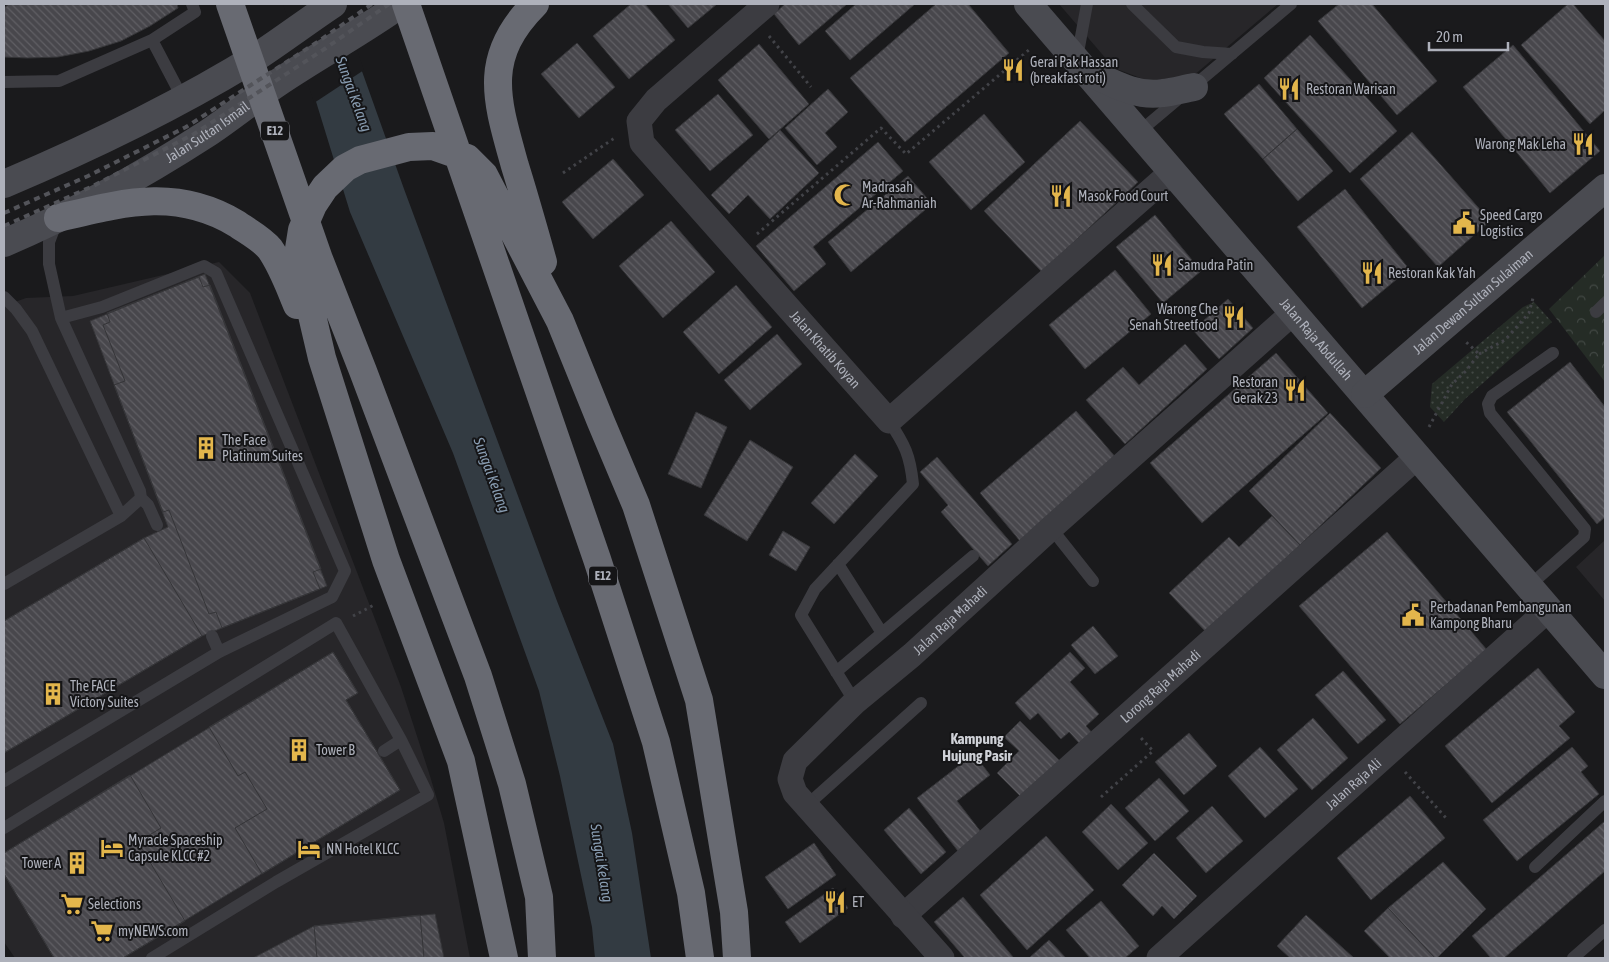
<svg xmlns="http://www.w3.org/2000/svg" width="1609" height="962" viewBox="0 0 1609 962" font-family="'Asap Condensed',sans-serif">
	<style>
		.built { fill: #272629 }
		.forest { fill: url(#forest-crowns) }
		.garden { fill: url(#garden-dots) }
		.water { fill: #333b42 }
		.pier { fill: #1a1a1c }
		.building { fill: url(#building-back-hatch); stroke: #353538 }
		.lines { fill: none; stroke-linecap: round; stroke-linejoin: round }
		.path { stroke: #424348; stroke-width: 3; stroke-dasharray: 2.5 4; stroke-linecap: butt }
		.lane { stroke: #3c3c41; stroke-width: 12 }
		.street { stroke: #3c3c41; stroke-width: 25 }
		.secondary { stroke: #4a4b51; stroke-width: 28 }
		.highway { stroke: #686a72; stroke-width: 28 }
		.rail { stroke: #53545a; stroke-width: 4; stroke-dasharray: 6 5; stroke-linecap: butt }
		.labels { text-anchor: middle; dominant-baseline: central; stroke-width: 4; stroke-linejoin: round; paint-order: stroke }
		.shield { fill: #151517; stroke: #80828a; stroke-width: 1 }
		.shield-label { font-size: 12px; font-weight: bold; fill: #aeb1bb }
		.poi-label { font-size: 14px; fill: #aeb1bb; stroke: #151517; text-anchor: start }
		.street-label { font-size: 14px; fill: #aeb1bb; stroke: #151517 }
		.water-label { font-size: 15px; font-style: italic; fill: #899db2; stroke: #151517 }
		.neighbourhood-label { font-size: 15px; font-weight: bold; fill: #cfd1d7; stroke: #151517 }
	</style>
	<defs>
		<pattern id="forest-crowns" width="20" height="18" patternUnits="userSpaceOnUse" patternTransform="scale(1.25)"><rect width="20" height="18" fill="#252c26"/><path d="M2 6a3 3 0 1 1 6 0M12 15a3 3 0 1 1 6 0" fill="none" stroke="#424844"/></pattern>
		<pattern id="garden-dots" width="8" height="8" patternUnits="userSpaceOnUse" patternTransform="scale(1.25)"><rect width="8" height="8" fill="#252c26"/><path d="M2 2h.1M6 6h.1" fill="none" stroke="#424844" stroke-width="1.8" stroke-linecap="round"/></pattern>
		<pattern id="building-back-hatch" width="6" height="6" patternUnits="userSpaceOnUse" patternTransform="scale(1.25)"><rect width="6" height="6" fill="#48474c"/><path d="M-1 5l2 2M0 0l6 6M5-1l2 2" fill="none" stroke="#605f64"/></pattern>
	</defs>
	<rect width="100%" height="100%" fill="#1a1a1c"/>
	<path class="built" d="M 1059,4 L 1278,4 L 1186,82 L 1159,85 L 1114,68 Z
		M 219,262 L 250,293 L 401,687 L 430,776 L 444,823 L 470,958 L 15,958 L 4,942 L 4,306 L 26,298 L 73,296 Z
		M 1605,540 L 1605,601 L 1576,567 Z"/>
	<path class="forest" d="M 1605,255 L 1605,382 L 1549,309 Z"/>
	<path class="garden" d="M 1534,302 L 1552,322 L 1465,399 L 1444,422 L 1430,407 L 1432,384 L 1523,307 Z"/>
	<path class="water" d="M 286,4 L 338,4 L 404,189 L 557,601 L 613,744 L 632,833 L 651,958 L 595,958 L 592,927 L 560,776 L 539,691 L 453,453 L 350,212 Z"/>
	<path class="pier" d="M 283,4 L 341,4 L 364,70 L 314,103 Z"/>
	<path class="building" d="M 9,4 L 177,4 L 178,8 L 150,26 L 121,41 L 89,51 L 58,57 L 28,58 L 4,57 L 4,8 Z
		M 631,4 L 645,4 L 675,40 L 629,79 L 593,36 Z
		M 668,4 L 717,4 L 688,28 Z
		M 785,4 L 847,4 L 799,45 L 774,14 Z
		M 856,4 L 915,4 L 850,60 L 825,31 Z
		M 936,4 L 968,4 L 1009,53 L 905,142 L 850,78 Z
		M 1339,4 L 1372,4 L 1437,81 L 1397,115 L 1318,21 Z
		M 1568,4 L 1573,4 L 1605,41 L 1605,110 L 1590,124 L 1521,45 Z
		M 1310,35 L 1397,131 L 1350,173 L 1264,78 Z
		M 577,43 L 615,87 L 579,118 L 541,74 Z
		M 759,44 L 809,104 L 769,139 L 718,80 Z
		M 1513,45 L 1600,151 L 1550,193 L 1463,87 Z
		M 1259,84 L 1297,129 L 1263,159 L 1224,114 Z
		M 828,89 L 848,112 L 825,133 L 837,147 L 817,165 L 785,128 Z
		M 718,94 L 753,135 L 710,171 L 675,130 Z
		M 984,114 L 1025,162 L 971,210 L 929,162 Z
		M 1080,121 L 1138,182 L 1042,272 L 984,211 Z
		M 1297,129 L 1333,171 L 1298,201 L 1263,159 Z
		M 780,130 L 819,173 L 770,219 L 748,195 L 729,214 L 711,195 Z
		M 1412,132 L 1490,221 L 1438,267 L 1360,179 Z
		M 878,142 L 903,171 L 813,247 L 826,264 L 794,291 L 756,246 Z
		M 613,159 L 644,195 L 593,239 L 562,202 Z
		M 908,176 L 932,204 L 851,272 L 828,242 Z
		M 1345,189 L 1409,269 L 1362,308 L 1297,227 Z
		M 1155,215 L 1201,271 L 1163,303 L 1116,247 Z
		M 671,221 L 715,272 L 663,318 L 619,266 Z
		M 1115,270 L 1151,314 L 1085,369 L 1049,325 Z
		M 205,274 L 327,586 L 202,636 L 4,753 L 4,621 L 144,538 L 168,527 L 90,321 Z
		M 199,277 L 203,287 L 210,285 L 321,569 L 313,572 L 320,589 L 222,628 L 216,612 L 209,614 L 169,510 L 163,512 L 114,385 L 125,381 L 103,325 L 110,322 L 107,313 Z
		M 736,285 L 772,327 L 719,374 L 683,332 Z
		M 1228,299 L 1253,328 L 1219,359 L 1193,330 Z
		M 777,334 L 802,364 L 750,410 L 724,380 Z
		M 1185,344 L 1207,369 L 1125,444 L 1086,400 L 1123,367 L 1139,385 Z
		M 1276,353 L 1328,413 L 1202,523 L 1150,463 Z
		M 1570,362 L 1605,407 L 1605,517 L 1597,524 L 1507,412 Z
		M 1076,411 L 1117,459 L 1020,541 L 980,493 Z
		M 696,412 L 727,427 L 701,488 L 668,474 Z
		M 1330,413 L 1381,468 L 1300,545 L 1249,491 Z
		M 750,440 L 793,467 L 747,541 L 704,515 Z
		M 855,454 L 878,476 L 834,524 L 811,503 Z
		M 937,457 L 1012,544 L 988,566 L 941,512 L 948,505 L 920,472 Z
		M 1272,516 L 1300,545 L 1207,633 L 1169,593 L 1229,537 L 1239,547 Z
		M 783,531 L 810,547 L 796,571 L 769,555 Z
		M 1387,532 L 1487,650 L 1400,724 L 1299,606 Z
		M 144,538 L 202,636 L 4,753 L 4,621 Z
		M 1093,626 L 1118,656 L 1095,674 L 1071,645 Z
		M 333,652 L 358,693 L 346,700 L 400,790 L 262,874 L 235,828 L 267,809 L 245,772 L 238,776 L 209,727 Z
		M 333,652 L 358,693 L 346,700 L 400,790 L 123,958 L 54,958 L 4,874 L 4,853 Z
		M 1070,652 L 1085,668 L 1070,682 L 1099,714 L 1086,726 L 1093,734 L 1081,745 L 1069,732 L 1061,739 L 1038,713 L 1030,720 L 1015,703 Z
		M 1538,668 L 1575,712 L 1559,726 L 1570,738 L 1492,803 L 1445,746 Z
		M 1343,671 L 1386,720 L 1358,744 L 1315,695 Z
		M 1313,718 L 1348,758 L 1312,790 L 1277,750 Z
		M 1020,721 L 1061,762 L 1023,799 L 997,773 L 1019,751 L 1004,737 Z
		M 1189,733 L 1217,766 L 1184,795 L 1155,762 Z
		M 1260,747 L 1298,789 L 1265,818 L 1228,776 Z
		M 1572,747 L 1588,766 L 1581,772 L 1599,794 L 1517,861 L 1483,820 Z
		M 974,754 L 990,775 L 957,801 L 981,832 L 958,851 L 917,798 Z
		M 130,775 L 161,828 L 138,842 L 185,921 L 123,958 L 54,958 L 4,874 L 4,853 Z
		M 1159,778 L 1189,811 L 1155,841 L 1125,808 Z
		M 1410,796 L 1445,838 L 1371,900 L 1337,858 Z
		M 1111,804 L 1148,843 L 1118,870 L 1082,832 Z
		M 1212,806 L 1243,841 L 1206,873 L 1176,838 Z
		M 909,808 L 946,852 L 921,874 L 884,830 Z
		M 1605,821 L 1605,871 L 1504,958 L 1491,958 L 1472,936 Z
		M 1046,836 L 1094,890 L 1027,950 L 980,895 Z
		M 814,843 L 836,875 L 788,909 L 765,877 Z
		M 1154,853 L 1197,896 L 1174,919 L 1162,906 L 1153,916 L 1122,885 Z
		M 1443,862 L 1486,909 L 1437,958 L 1435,958 L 1388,908 Z
		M 833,888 L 848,908 L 800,943 L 785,922 Z
		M 963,897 L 1013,957 L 1012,958 L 965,958 L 934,922 Z
		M 1101,901 L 1139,946 L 1125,958 L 1090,958 L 1066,930 Z
		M 1388,908 L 1435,958 L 1390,958 L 1364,931 Z
		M 435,914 L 444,958 L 253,958 L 314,926 Z
		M 420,915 L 424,958 L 317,958 L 314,926 Z
		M 1306,915 L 1354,958 L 1290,958 L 1277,946 Z
		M 1049,940 L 1066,958 L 1029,958 Z"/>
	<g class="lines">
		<path class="path" d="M 769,36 L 811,87
			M 563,173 L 616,137
			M 757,234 L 881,128 L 906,154 L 1030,49
			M 1479,354 L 1505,340 L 1529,313 L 1533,298
			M 1429,427 L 1452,384 L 1466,371 L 1479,354 L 1466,342
			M 353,616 L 374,605
			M 1405,772 L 1446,818
			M 1101,797 L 1153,751 L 1141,738"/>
		<path class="lane" d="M 1132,4 L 1176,47 L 1203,52 L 1232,54
			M 152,40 L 183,99
			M 1077,58 L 1087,4
			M 4,82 L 59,81 L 152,40 L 195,12 L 192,4
			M 1139,132 L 1291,4
			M 4,297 L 16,309 L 32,331 L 121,516
			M 1596,312 L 1605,303
			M 141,498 L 148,505 L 157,525
			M 1051,528 L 1093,581
			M 838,564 L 882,633
			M 4,584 L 121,516 L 141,498 L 140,491 L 61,318 L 49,264 L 49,242 L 57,221
			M 1529,586 L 1584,537 L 1585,529 L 1490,413 L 1488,404 L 1492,396 L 1553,353
			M 212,636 L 219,652
			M 836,672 L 973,556
			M 855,702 L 801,615 L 815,589 L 913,484 C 910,455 905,445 889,421
			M 384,751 L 401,740
			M 4,781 L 219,652 L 332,597 L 345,571 L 216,273 L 204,266 L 102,307 L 61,318
			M 805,804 L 815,798 L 921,703
			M 4,828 L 336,623 L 401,740 L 428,795 L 276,882 L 152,958
			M 1535,867 L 1605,801
			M 1573,958 L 1605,930"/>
		<g class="street">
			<path id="s1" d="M 767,4 L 656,100 L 639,121 L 642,143 L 889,421 L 1173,171"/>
			<path id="s2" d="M 903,916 L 1418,456"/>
			<path id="s3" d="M 942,958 L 795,793 L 790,779 L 795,761 L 855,702 L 912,655 L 1051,528 L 1294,312"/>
			<path id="s4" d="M 1159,958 L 1549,609"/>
		</g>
		<g class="secondary">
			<path id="s5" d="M 1028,4 L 1605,675"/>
			<path d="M 1095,75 C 1116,85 1138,97 1163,93 C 1173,92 1183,89 1194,87"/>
			<path d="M 4,184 C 92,147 179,105 261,54 C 285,38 309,20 333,4"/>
			<path id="s6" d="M 4,243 C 75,213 143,175 208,133 C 232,117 255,98 279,82 C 319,55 362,32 401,4"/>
			<path id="s7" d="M 1365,394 L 1605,188"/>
		</g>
		<path class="highway" d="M 230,4 L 319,259 L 363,371 L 478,676 L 512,784 L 539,897 L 542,958
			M 406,4 L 597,559 L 656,742 L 691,893 L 700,958
			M 535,4 C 481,58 497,101 515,166 C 525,198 534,230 543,262
			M 58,218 C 122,203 176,187 237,224 C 247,231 262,239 270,249 C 282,266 289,286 297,305
			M 504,958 L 461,761 L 386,560 L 322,358 L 298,255 L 302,230 L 313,205 L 325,187 L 345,168 L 360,160 L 409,147 L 433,146 L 467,158 L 484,175 L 560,321 L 601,422 L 636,505 L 699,700 L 734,912 L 737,958"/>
		<path class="rail" d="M 4,213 L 88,176 L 186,127 L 319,41 L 372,4
			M 4,226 L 93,186 L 194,134 L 326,48 L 389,4"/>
	</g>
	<defs>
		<symbol id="restaurant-bare" viewBox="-9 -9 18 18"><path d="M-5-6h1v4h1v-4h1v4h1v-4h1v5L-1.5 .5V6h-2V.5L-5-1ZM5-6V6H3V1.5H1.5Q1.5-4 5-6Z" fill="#e3b64c" stroke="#151517" stroke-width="2.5" paint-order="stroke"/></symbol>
		<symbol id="mosque-bare" viewBox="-9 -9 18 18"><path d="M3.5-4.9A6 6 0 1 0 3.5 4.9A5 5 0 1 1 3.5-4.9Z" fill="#e3b64c" stroke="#151517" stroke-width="2.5" paint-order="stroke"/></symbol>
		<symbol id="civic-bare" viewBox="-9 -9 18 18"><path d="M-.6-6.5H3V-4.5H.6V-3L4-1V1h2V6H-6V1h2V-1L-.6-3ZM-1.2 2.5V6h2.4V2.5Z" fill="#e3b64c" stroke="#151517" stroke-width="2.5" paint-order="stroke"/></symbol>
		<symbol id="building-bare" viewBox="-9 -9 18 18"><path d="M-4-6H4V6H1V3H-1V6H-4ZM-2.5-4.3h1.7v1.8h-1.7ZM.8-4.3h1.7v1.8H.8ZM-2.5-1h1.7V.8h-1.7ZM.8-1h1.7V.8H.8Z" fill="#e3b64c" stroke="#151517" stroke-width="2.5" paint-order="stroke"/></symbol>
		<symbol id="hotel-bare" viewBox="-9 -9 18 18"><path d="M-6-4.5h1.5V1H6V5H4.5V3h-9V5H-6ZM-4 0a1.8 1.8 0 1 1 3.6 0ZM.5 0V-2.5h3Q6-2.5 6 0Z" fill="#e3b64c" stroke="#151517" stroke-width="2.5" paint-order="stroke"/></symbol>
		<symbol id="supermarket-bare" viewBox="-9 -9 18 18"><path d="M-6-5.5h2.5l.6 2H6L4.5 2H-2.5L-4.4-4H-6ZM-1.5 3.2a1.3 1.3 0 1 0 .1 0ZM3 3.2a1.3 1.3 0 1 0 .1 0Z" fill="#e3b64c" stroke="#151517" stroke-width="2.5" paint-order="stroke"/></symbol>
	</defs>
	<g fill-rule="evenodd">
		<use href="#restaurant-bare" x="997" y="54" width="32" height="32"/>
		<use href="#restaurant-bare" x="1273" y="73" width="32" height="32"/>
		<use href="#restaurant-bare" x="1567" y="128" width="32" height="32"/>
		<use href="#mosque-bare" x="829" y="179" width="32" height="32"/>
		<use href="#restaurant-bare" x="1045" y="180" width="32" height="32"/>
		<use href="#civic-bare" x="1448" y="207" width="32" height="32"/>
		<use href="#restaurant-bare" x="1146" y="249" width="32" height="32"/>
		<use href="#restaurant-bare" x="1356" y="257" width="32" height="32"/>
		<use href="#restaurant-bare" x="1218" y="301" width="32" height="32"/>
		<use href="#restaurant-bare" x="1279" y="374" width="32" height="32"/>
		<use href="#building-bare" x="190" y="432" width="32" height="32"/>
		<use href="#civic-bare" x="1397" y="599" width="32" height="32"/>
		<use href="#building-bare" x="37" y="678" width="32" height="32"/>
		<use href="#building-bare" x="283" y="734" width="32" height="32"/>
		<use href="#hotel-bare" x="96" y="832" width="32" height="32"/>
		<use href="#hotel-bare" x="293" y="833" width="32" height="32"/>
		<use href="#building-bare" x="61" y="847" width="32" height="32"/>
		<use href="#restaurant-bare" x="819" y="886" width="32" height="32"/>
		<use href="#supermarket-bare" x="56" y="888" width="32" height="32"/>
		<use href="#supermarket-bare" x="86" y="915" width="32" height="32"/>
	</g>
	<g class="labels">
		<g class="shield">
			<rect x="261" y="121.5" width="28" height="19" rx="4"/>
			<rect x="589" y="566.5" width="28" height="19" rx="4"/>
		</g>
		<g class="shield-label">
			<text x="275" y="131">E12</text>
			<text x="603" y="576">E12</text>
		</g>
		<g class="poi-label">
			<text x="1030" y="62">Gerai Pak Hassan<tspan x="1030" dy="16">(breakfast roti)</tspan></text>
			<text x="1306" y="89">Restoran Warisan</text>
			<text x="1566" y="144" text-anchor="end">Warong Mak Leha</text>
			<text x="862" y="187">Madrasah<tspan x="862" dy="16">Ar-Rahmaniah</tspan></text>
			<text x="1078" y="196">Masok Food Court</text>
			<text x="1480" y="215">Speed Cargo<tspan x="1480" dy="16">Logistics</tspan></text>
			<text x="1178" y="265">Samudra Patin</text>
			<text x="1388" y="273">Restoran Kak Yah</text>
			<text x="1218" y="309" text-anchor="end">Warong Che<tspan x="1218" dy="16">Senah Streetfood</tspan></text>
			<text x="1278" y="382" text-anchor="end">Restoran<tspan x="1278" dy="16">Gerak 23</tspan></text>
			<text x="222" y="440">The Face<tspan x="222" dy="16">Platinum Suites</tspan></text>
			<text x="1430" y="607">Perbadanan Pembangunan<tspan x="1430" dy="16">Kampong Bharu</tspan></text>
			<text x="70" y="686">The FACE<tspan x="70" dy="16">Victory Suites</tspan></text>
			<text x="316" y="750">Tower B</text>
			<text x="128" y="840">Myracle Spaceship<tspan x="128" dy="16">Capsule KLCC #2</tspan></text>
			<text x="326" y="849">NN Hotel KLCC</text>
			<text x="61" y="863" text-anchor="end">Tower A</text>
			<text x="852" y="902">ET</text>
			<text x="88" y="904">Selections</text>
			<text x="118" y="931">myNEWS.com</text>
		</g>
		<g class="street-label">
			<text stroke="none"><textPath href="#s6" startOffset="232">Jalan Sultan Ismail</textPath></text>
			<text stroke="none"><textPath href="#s7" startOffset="142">Jalan Dewan Sultan Sulaiman</textPath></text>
			<text stroke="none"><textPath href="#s5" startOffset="442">Jalan Raja Abdullah</textPath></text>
			<text stroke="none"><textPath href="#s1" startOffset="472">Jalan Khatib Koyan</textPath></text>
			<text stroke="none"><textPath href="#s3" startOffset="464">Jalan Raja Mahadi</textPath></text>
			<text stroke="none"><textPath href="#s2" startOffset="345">Lorong Raja Mahadi</textPath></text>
			<text stroke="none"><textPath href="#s4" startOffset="261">Jalan Raja Ali</textPath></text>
		</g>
		<g class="water-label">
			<text transform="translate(354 94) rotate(70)">Sungai Kelang</text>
			<text transform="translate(492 475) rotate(70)">Sungai Kelang</text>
			<text transform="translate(602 863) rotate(81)">Sungai Kelang</text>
		</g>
		<g class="neighbourhood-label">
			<text x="977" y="738">Kampung<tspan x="977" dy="17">Hujung Pasir</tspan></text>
		</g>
	</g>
	<rect width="1609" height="962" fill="none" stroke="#aeb1bb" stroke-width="10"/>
	<path d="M1429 42v8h79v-8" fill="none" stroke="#aeb1bb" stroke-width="2.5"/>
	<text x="1436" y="42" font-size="15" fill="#aeb1bb" stroke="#151517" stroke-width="4" paint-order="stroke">20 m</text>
</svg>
